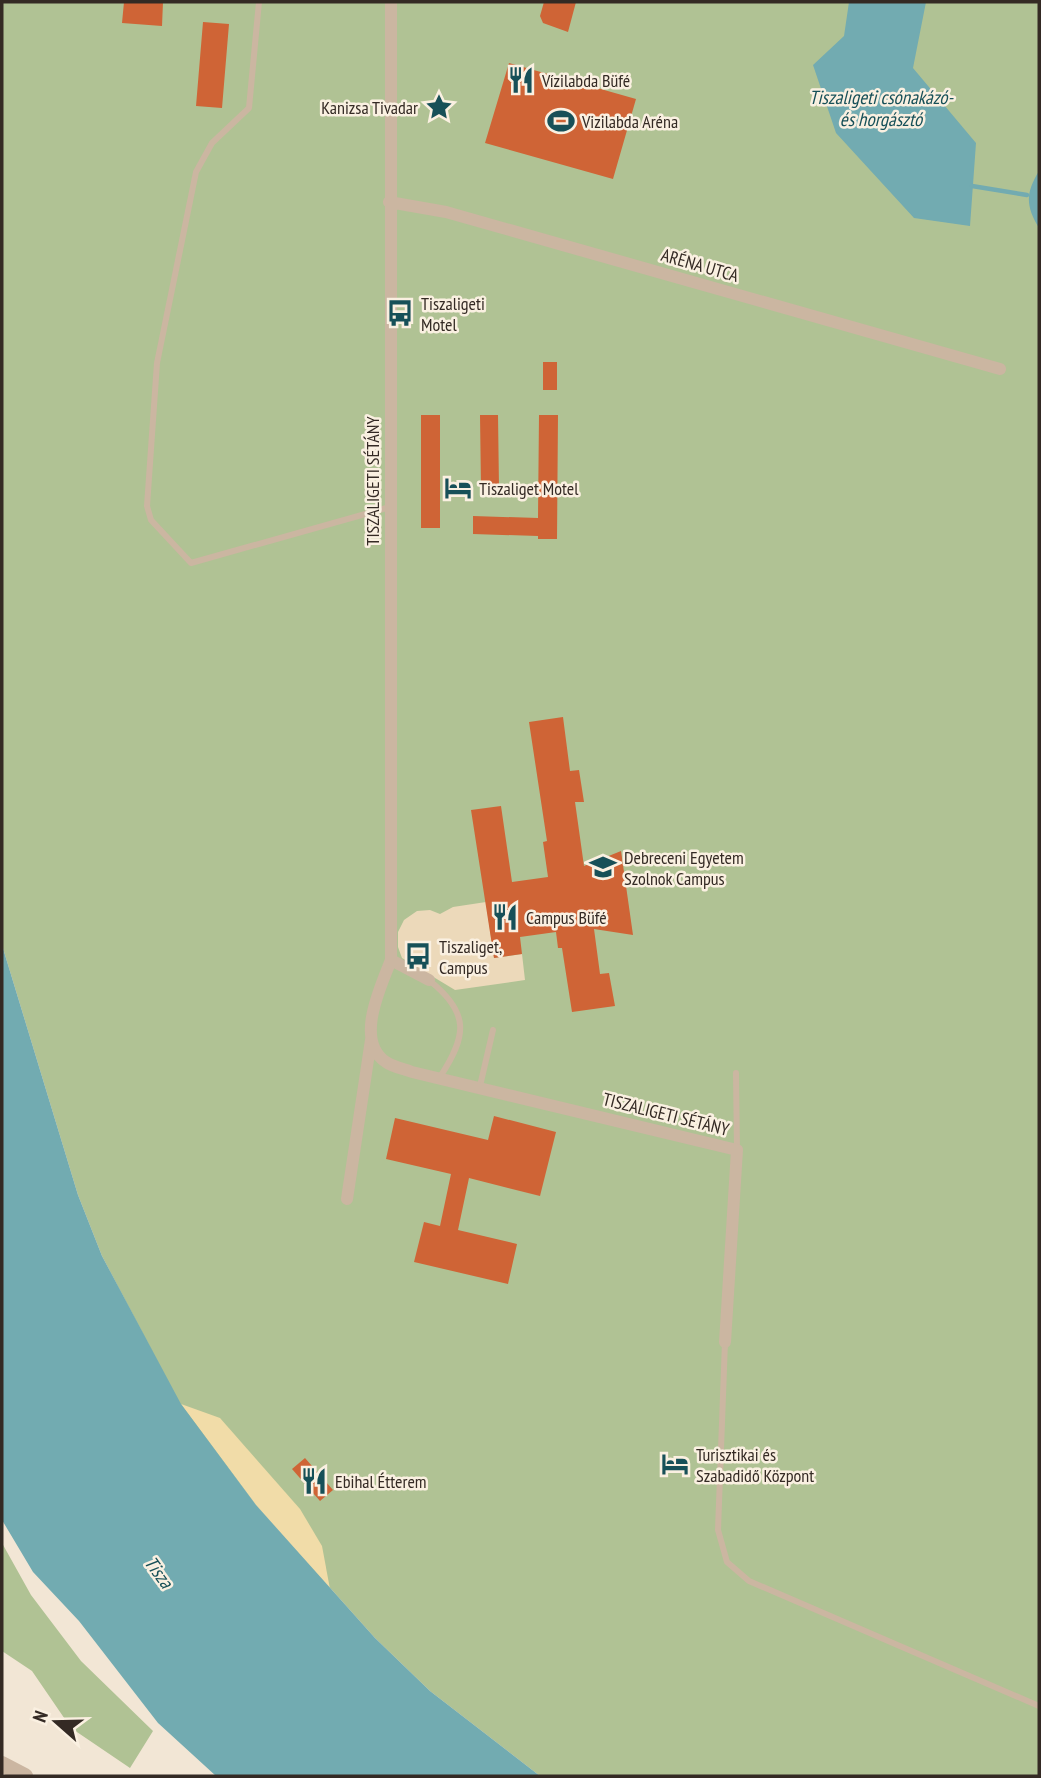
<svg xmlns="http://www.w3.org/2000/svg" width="1041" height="1778" viewBox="0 0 1041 1778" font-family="'PT Sans Narrow',sans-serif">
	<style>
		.green { fill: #b0c294 }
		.sand { fill: #f1dca8 }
		.plaza { fill: #ecd9ba }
		.water { fill: #72abb1 }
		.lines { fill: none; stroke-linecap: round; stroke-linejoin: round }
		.stream { stroke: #72abb1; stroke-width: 4.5 }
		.building { fill: #cf6436 }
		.service { stroke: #cbb6a1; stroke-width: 6 }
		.minor { stroke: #cbb6a1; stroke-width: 12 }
		.tertiary { stroke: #cbb6a1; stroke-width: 16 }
		.labels { text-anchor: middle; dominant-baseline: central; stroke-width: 5; stroke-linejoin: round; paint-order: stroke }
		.poi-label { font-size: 18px; fill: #342a24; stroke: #faf0e1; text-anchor: start }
		.street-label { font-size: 18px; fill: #342a24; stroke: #faf0e1 }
		.water-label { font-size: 19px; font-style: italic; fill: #175058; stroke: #faf0e1 }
	</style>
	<rect width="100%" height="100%" fill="#f2e6d5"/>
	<path class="green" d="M 2,2 L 1039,2 L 1039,1776 L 540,1776 L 430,1691 L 375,1638 L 256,1505 L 180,1404 L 102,1256 L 78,1195 L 2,945 Z
		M 2,1543 L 31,1595 L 81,1661 L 153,1731 L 130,1768 L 71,1728 L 32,1671 L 2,1651 Z"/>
	<path class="sand" d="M 181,1404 L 220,1418 L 300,1509 L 322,1546 L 330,1589 L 256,1505 Z"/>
	<path class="plaza" d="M 486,902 L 494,958 L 522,954 L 525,980 L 455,990 L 402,958 L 398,947 L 398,932 L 404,920 L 417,911 L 430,910 L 440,914 L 453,907 Z"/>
	<path class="water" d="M 849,2 L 926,2 L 913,68 L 976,143 L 970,226 L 914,218 L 836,133 L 813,65 L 844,36 Z
		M 1039,171 L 1039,228 C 1026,206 1025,194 1039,171 Z
		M 2,945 L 78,1195 L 102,1256 L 181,1404 L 256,1505 L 375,1638 L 430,1691 L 540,1776 L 216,1776 L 158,1723 L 79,1621 L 33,1572 L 2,1520 Z"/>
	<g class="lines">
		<path class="stream" d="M 972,186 L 1027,195"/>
	</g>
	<path class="building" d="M 124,2 L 163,2 L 162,26 L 122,23 Z
		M 544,2 L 576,2 L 568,32 L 543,23 L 540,16 Z
		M 203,22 L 229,24 L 222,108 L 196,106 Z
		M 509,63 L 636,99 L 613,179 L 485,143 Z
		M 543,362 L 557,362 L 557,390 L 543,390 Z
		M 421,415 L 440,415 L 440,528 L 421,528 Z
		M 480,415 L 498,415 L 499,488 L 481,488 Z
		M 539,415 L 558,415 L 557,539 L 538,539 L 538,536 L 473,534 L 473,516 L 538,518 Z
		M 563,717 L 570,771 L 579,770 L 584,802 L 575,802 L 584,866 L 621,851 L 633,935 L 594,929 L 600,974 L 609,973 L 615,1006 L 572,1012 L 562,948 L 558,948 L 556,932 L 520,937 L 522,954 L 494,958 L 471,810 L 501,806 L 512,882 L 548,877 L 543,842 L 547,841 L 529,722 Z
		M 494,1116 L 556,1132 L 540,1196 L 469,1178 L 458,1230 L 517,1244 L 508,1284 L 414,1262 L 424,1222 L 440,1226 L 451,1174 L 386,1159 L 395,1118 L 488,1140 Z
		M 305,1458 L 333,1490 L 320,1501 L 292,1469 Z"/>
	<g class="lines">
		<path class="service" d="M 259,2 L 249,108 L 212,143 L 196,172 L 157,363 L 147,506 L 151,520 L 191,563 L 390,507
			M 430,981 C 470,1013 467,1036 440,1077
			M 736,1073 L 737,1150
			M 480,1086 L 493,1030
			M 725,1342 L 718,1530 L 727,1562 L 749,1581 L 1039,1706"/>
		<path class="minor" d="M 391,2 L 391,960 C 381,986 354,1041 386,1062 C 393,1067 404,1069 412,1072 L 737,1150 L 725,1342
			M 389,202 L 446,212 L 1000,369
			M 391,960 L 429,980
			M 347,1199 L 371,1040"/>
		<path class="tertiary" d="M 2,1764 L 25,1776"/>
	</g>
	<defs>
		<symbol id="restaurant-bare" viewBox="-9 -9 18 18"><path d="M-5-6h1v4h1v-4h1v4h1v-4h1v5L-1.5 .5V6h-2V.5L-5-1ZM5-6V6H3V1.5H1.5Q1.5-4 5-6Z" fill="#175058" stroke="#faf0e1" stroke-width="2.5" paint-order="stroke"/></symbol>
		<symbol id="sight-bare" viewBox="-9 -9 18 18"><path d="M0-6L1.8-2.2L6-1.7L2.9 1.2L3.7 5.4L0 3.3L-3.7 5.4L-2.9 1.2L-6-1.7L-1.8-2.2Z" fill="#175058" stroke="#faf0e1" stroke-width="2.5" paint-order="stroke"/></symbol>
		<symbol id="stadium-bare" viewBox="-9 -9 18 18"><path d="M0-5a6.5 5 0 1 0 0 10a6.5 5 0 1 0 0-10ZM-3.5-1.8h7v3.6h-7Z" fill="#175058" stroke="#faf0e1" stroke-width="2.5" paint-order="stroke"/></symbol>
		<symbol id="bus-bare" viewBox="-9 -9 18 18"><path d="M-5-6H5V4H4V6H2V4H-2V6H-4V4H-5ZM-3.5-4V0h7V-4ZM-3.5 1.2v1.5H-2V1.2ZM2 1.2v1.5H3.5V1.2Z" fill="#175058" stroke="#faf0e1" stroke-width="2.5" paint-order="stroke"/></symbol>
		<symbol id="hotel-bare" viewBox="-9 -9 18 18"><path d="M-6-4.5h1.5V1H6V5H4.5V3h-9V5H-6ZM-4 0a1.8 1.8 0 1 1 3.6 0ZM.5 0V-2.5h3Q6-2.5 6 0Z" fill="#175058" stroke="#faf0e1" stroke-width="2.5" paint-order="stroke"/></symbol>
		<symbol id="university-bare" viewBox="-9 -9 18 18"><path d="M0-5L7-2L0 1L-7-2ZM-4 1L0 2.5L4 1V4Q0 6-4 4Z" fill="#175058" stroke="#faf0e1" stroke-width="2.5" paint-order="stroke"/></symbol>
	</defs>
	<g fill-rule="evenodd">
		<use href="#restaurant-bare" x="502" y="61" width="38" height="38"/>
		<use href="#sight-bare" x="420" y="88" width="38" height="38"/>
		<use href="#stadium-bare" x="542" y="102" width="38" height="38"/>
		<use href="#bus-bare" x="381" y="294" width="38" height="38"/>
		<use href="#hotel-bare" x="439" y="469" width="38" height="38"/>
		<use href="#university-bare" x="584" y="848" width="38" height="38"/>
		<use href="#restaurant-bare" x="486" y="898" width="38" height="38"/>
		<use href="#bus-bare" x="399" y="937" width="38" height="38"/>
		<use href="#hotel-bare" x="656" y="1445" width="38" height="38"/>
		<use href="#restaurant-bare" x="295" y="1462" width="38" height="38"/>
	</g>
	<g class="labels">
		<g class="poi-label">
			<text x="542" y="80">Vízilabda Büfé</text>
			<text x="418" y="107" text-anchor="end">Kanizsa Tivadar</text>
			<text x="582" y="121">Vizilabda Aréna</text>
			<text x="421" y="303">Tiszaligeti<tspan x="421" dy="21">Motel</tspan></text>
			<text x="479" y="488">Tiszaliget Motel</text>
			<text x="624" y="857">Debreceni Egyetem<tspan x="624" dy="21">Szolnok Campus</tspan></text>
			<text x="526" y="917">Campus Büfé</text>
			<text x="439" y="946">Tiszaliget,<tspan x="439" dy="21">Campus</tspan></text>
			<text x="696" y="1454">Turisztikai és<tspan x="696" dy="21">Szabadidő Központ</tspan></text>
			<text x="335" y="1481">Ebihal Étterem</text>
		</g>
		<g class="street-label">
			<text transform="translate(700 265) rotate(16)">ARÉNA UTCA</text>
			<text transform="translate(372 481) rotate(-90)">TISZALIGETI SÉTÁNY</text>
			<text transform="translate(666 1114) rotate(14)">TISZALIGETI SÉTÁNY</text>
		</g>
		<g class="water-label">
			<text x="881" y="97">Tiszaligeti csónakázó-<tspan x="881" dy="22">és horgásztó</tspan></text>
			<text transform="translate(159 1572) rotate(54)">Tisza</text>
		</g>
	</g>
	<rect width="1041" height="1778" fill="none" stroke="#342a24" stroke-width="7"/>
	<g transform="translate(56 1722) rotate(290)" stroke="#faf0e1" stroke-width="5" paint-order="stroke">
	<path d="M0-5L12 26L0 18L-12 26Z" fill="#342a24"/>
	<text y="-10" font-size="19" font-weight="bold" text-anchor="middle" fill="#342a24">N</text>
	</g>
</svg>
